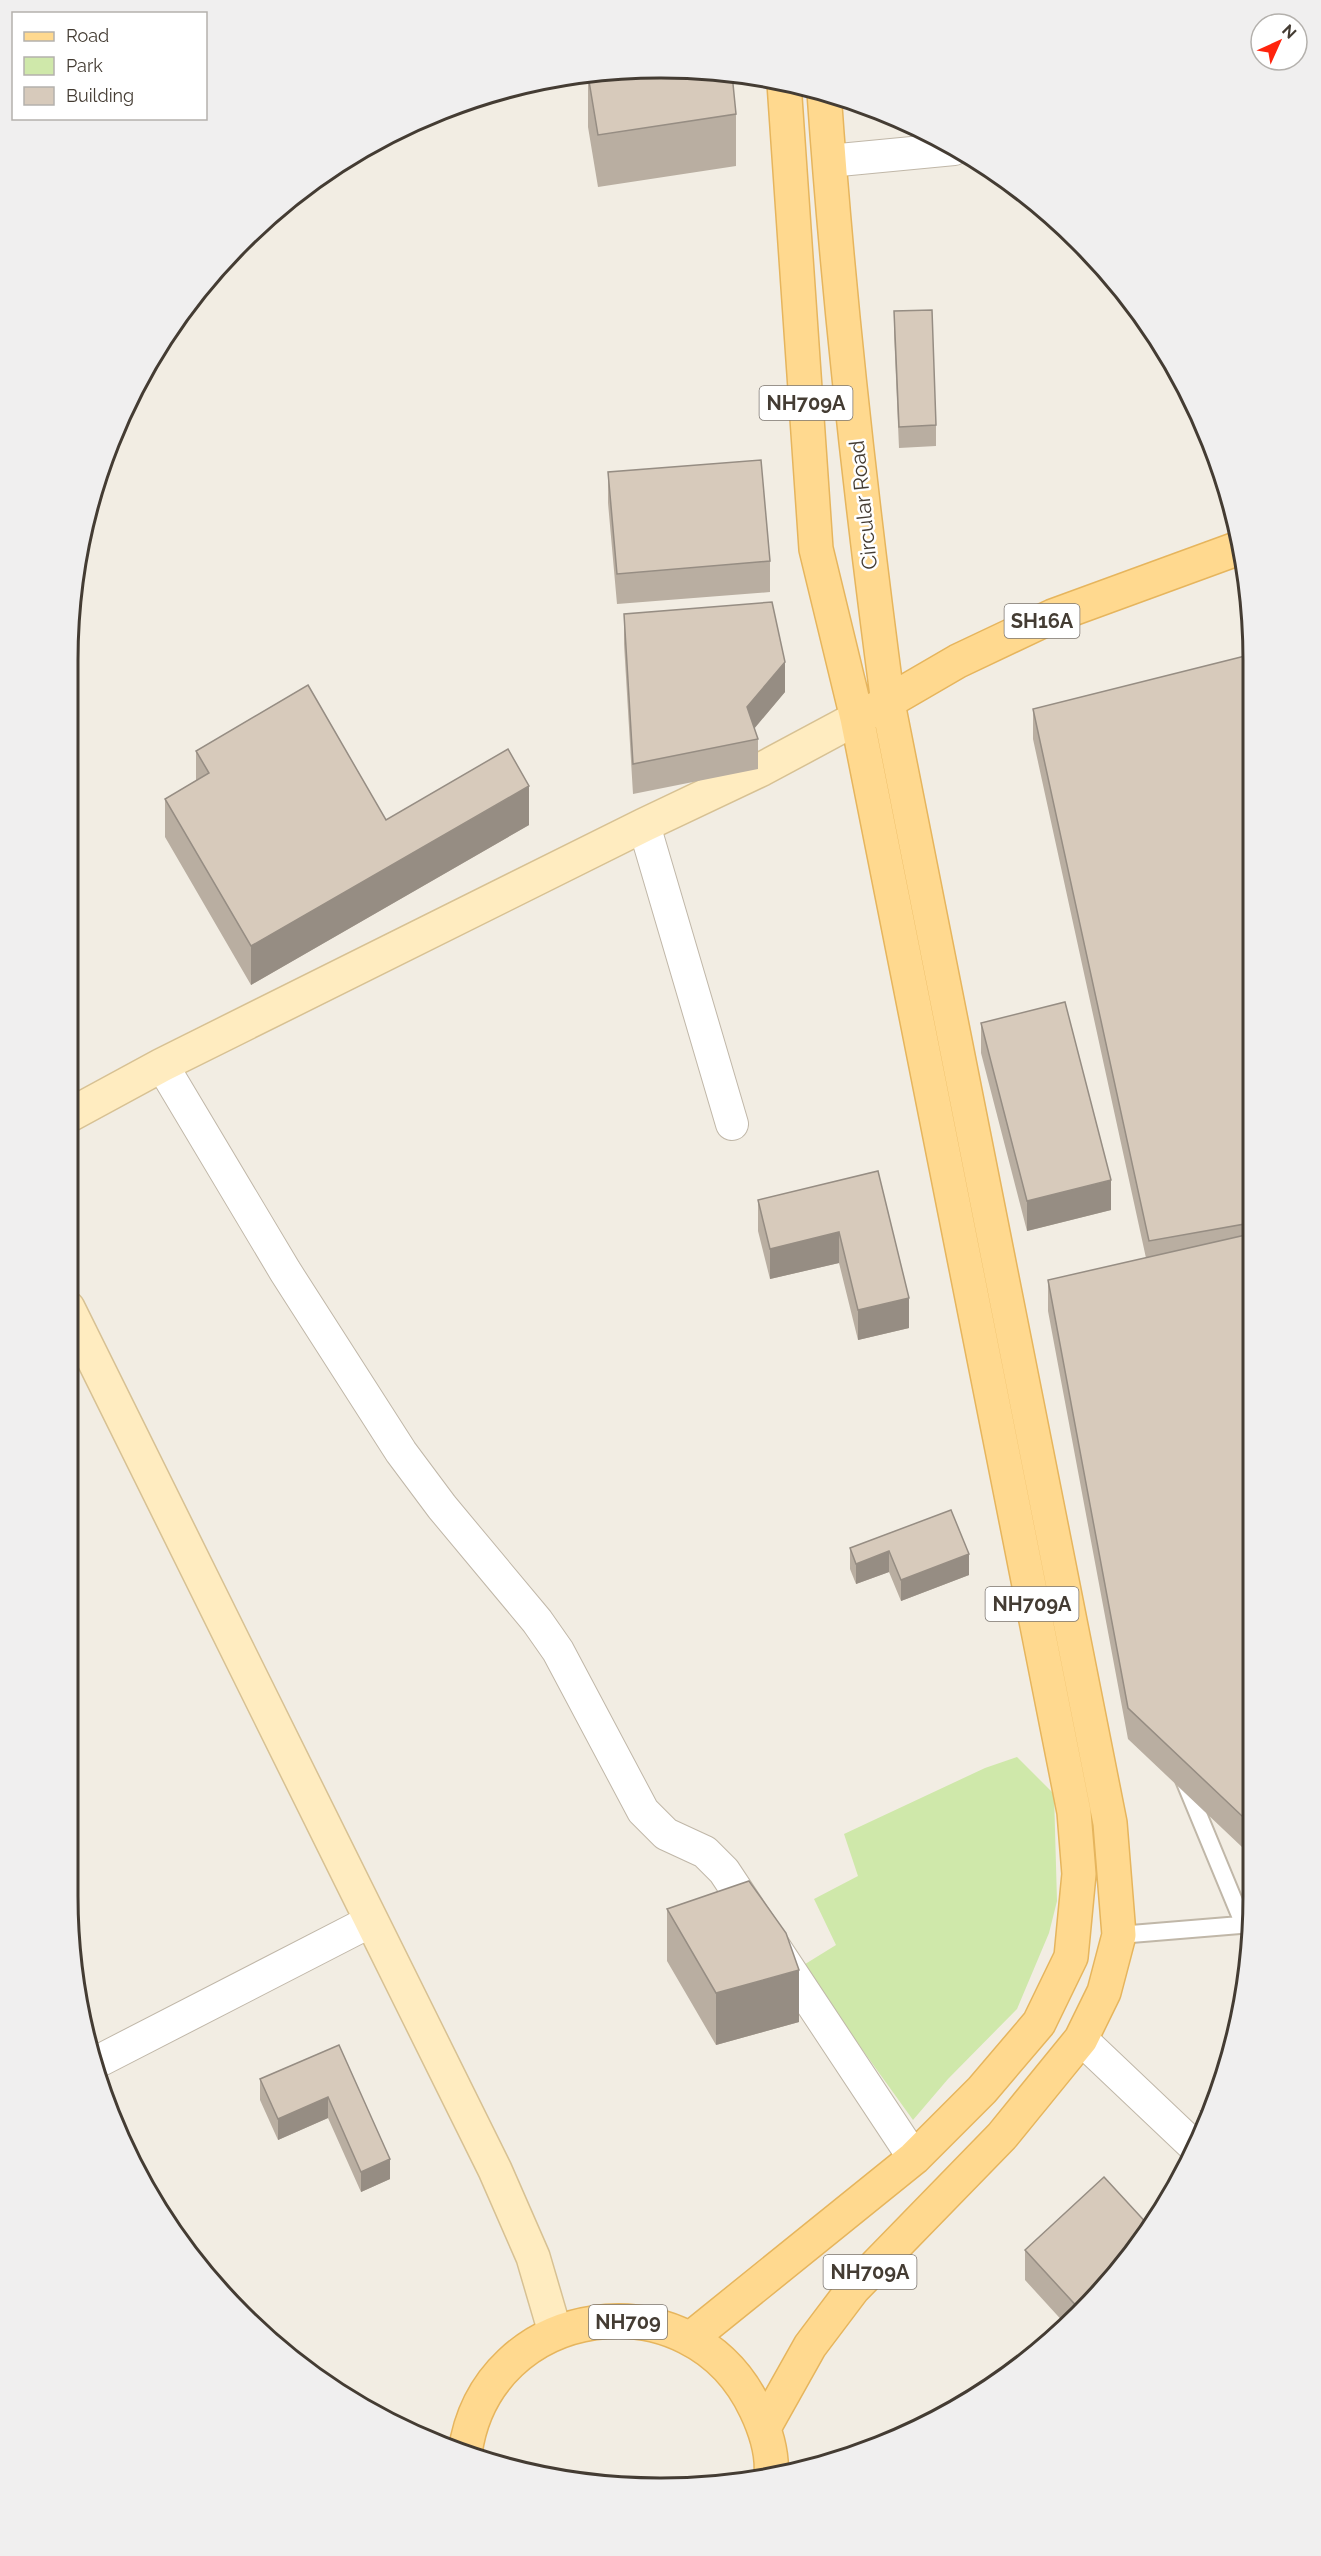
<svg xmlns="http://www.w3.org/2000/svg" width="1321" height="2556" viewBox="0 0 1321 2556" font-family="Raleway,sans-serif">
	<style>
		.green { fill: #cfe8aa }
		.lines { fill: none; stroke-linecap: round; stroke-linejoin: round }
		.lane-casing { stroke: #c0b7a8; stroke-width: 20 }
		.street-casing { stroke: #c0b7a8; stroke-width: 34 }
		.secondary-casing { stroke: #d7c193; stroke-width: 36 }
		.primary-casing { stroke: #e6b55d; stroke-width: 36 }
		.lane { stroke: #fff; stroke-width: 16 }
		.street { stroke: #fff; stroke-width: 32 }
		.secondary { stroke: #ffecc0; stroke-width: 33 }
		.primary { stroke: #ffd98f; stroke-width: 33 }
		.wall { fill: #b9aea1 }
		.shaded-wall { fill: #968d83 }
		.building { fill: #d7cabb; stroke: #968d83; stroke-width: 1.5 }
		.labels { text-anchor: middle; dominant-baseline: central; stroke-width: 5; stroke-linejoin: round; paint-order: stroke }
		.shield { fill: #fff; stroke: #7c7670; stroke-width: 1.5 }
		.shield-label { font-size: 20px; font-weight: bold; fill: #443c33 }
		.street-label { font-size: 21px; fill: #443c33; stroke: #fff }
		.rim { fill: none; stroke: #443c33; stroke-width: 3 }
	</style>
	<rect width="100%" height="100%" fill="#f2ede3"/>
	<path class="green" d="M 1017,1757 L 1054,1794 L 1057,1901 L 1049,1933 L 1017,2009 L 948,2079 L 913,2120 L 802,1966 L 836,1945 L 814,1899 L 858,1876 L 844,1834 L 985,1768 Z"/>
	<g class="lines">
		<defs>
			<path id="lane" d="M 1184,1780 L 1244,1925
				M 1119,1935 L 1252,1924"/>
			<path id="street" d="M 829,161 L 954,149
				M 644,825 L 732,1124
				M 162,1065 L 285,1271 L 401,1452 L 442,1507 L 537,1621 L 558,1651 L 643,1811 L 666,1834 L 705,1852 L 724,1871 L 914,2158
				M 1081,2039 L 1196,2148
				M 93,2064 L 371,1921"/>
			<path id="secondary" d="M 68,1116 L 162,1065 L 644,825 L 762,769 L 857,718
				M 68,1308 L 495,2170 L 533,2257 L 555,2332"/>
			<path id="primary" d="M 872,711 L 958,661 L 1053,616 L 1239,548
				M 691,2338 L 914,2158 L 982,2090 L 1039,2023 L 1071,1957 L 1079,1874 L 1074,1812 L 857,718 L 816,549 L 784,83
				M 764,2428 L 810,2346 L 853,2289 L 1002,2136 L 1081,2039 L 1104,1992 L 1119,1935 L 1110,1823 L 888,703 C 861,500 838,296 824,92
				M 465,2453 C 486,2301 692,2272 756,2410 C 765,2429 773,2454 771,2476"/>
		</defs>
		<use href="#lane" class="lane-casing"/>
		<use href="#street" class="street-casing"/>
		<use href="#secondary" class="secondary-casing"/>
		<use href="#primary" class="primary-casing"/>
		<use href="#lane" class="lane"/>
		<use href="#street" class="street"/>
		<use href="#secondary" class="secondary"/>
		<use href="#primary" class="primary"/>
	</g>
	<path class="wall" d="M 588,75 L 736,114 L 736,166 L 598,187 L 588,127 Z
		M 894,311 L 936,425 L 936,446 L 899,448 L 894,332 Z
		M 608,472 L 770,561 L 770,592 L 617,604 L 608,503 Z
		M 624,614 L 785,692 L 754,729 L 758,739 L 758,769 L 633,794 L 624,644 Z
		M 1249,655 L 1252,1853 L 1242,1847 L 1128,1739 L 1048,1311 L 1048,1280 L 1146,1258 L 1033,739 L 1033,709 Z
		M 196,751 L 386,820 L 529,825 L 251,985 L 165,837 L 165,799 L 196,781 Z
		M 981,1023 L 1111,1210 L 1027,1231 L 981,1053 Z
		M 878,1171 L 909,1328 L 858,1340 L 839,1263 L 770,1279 L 758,1231 L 758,1200 Z
		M 951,1510 L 969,1575 L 901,1601 L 889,1572 L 856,1584 L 850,1569 L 850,1548 Z
		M 667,1909 L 799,2022 L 716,2045 L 667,1961 Z
		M 339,2045 L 390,2179 L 361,2192 L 328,2118 L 278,2140 L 260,2100 L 260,2079 Z
		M 1201,2111 L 1210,2111 L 1202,2133 L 1201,2132 Z
		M 1151,2228 L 1080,2315 L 1067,2326 L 1025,2280 L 1025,2250 Z"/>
	<path class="shaded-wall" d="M 785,662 L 785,692 L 747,737 L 747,707 Z
		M 529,786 L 529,825 L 251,985 L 251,946 Z
		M 1111,1180 L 1111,1210 L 1027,1231 L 1027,1201 Z
		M 839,1232 L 839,1263 L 770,1279 L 770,1249 Z
		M 909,1298 L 909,1328 L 858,1340 L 858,1310 Z
		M 889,1551 L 889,1572 L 856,1584 L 856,1564 Z
		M 969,1554 L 969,1575 L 901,1601 L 901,1580 Z
		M 799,1970 L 799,2022 L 716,2045 L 716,1993 Z
		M 328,2097 L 328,2118 L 278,2140 L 278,2119 Z
		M 390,2159 L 390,2179 L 361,2192 L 361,2172 Z"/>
	<path class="building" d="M 699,69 L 732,74 L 736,114 L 598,135 L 588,75 L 592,72 Z
		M 932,310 L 936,425 L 899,427 L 894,311 Z
		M 761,460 L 770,561 L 617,574 L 608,472 Z
		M 772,602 L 785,662 L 747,707 L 758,739 L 633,764 L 624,614 Z
		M 1249,655 L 1250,1223 L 1149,1241 L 1033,709 Z
		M 308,685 L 386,820 L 508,749 L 529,786 L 251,946 L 165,799 L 209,773 L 196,751 Z
		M 1065,1002 L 1111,1180 L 1027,1201 L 981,1023 Z
		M 878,1171 L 909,1298 L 858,1310 L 839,1232 L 770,1249 L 758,1200 Z
		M 1250,1234 L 1252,1822 L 1242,1816 L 1128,1708 L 1048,1280 Z
		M 951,1510 L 969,1554 L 901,1580 L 889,1551 L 856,1564 L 850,1548 Z
		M 749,1881 L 786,1933 L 799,1970 L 716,1993 L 667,1909 Z
		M 339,2045 L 390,2159 L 361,2172 L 328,2097 L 278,2119 L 260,2079 Z
		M 1201,2111 L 1210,2111 L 1207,2119 Z
		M 1104,2177 L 1151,2228 L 1082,2312 L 1025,2250 Z"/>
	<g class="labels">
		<g class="shield">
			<rect x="759.5" y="386" width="93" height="34" rx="4.5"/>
			<rect x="1004.5" y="604" width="75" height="34" rx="4.5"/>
			<rect x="985.5" y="1587" width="93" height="34" rx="4.5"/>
			<rect x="823.5" y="2255" width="93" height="34" rx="4.5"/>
			<rect x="589" y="2305" width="78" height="34" rx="4.5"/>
		</g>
		<g class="shield-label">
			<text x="806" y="403">NH709A</text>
			<text x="1042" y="621">SH16A</text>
			<text x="1032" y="1604">NH709A</text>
			<text x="870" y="2272">NH709A</text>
			<text x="628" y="2322">NH709</text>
		</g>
		<g class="street-label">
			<text transform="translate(863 505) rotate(-96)">Circular Road</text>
		</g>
	</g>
	<path d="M0 0H1321V2556H0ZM660 78H661A582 582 0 0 1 1243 660V1896A582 582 0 0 1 661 2478H660A582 582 0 0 1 78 1896V660A582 582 0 0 1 660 78Z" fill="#f0efef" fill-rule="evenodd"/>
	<path class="rim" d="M660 78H661A582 582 0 0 1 1243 660V1896A582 582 0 0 1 661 2478H660A582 582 0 0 1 78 1896V660A582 582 0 0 1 660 78Z"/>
	<rect x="12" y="12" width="195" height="108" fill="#ffffff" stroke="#b4b1ad" stroke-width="1.5"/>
	<rect x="24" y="32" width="30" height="9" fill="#ffd98f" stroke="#b4b1ad" stroke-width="1.5"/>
	<text x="66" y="42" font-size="18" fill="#443c33">Road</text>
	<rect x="24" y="57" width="30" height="18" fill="#cfe8aa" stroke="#b4b1ad" stroke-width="1.5"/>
	<text x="66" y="72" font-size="18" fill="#443c33">Park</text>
	<rect x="24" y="87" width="30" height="18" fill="#d7cabb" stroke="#b4b1ad" stroke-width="1.5"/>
	<text x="66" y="102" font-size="18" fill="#443c33">Building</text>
	<g transform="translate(1279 42) rotate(45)"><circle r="28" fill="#ffffff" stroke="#b4b1ad" stroke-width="1.5"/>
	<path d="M0-4.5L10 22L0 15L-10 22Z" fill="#ff240d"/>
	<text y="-9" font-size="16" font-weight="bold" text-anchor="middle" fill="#443c33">N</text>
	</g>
</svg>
